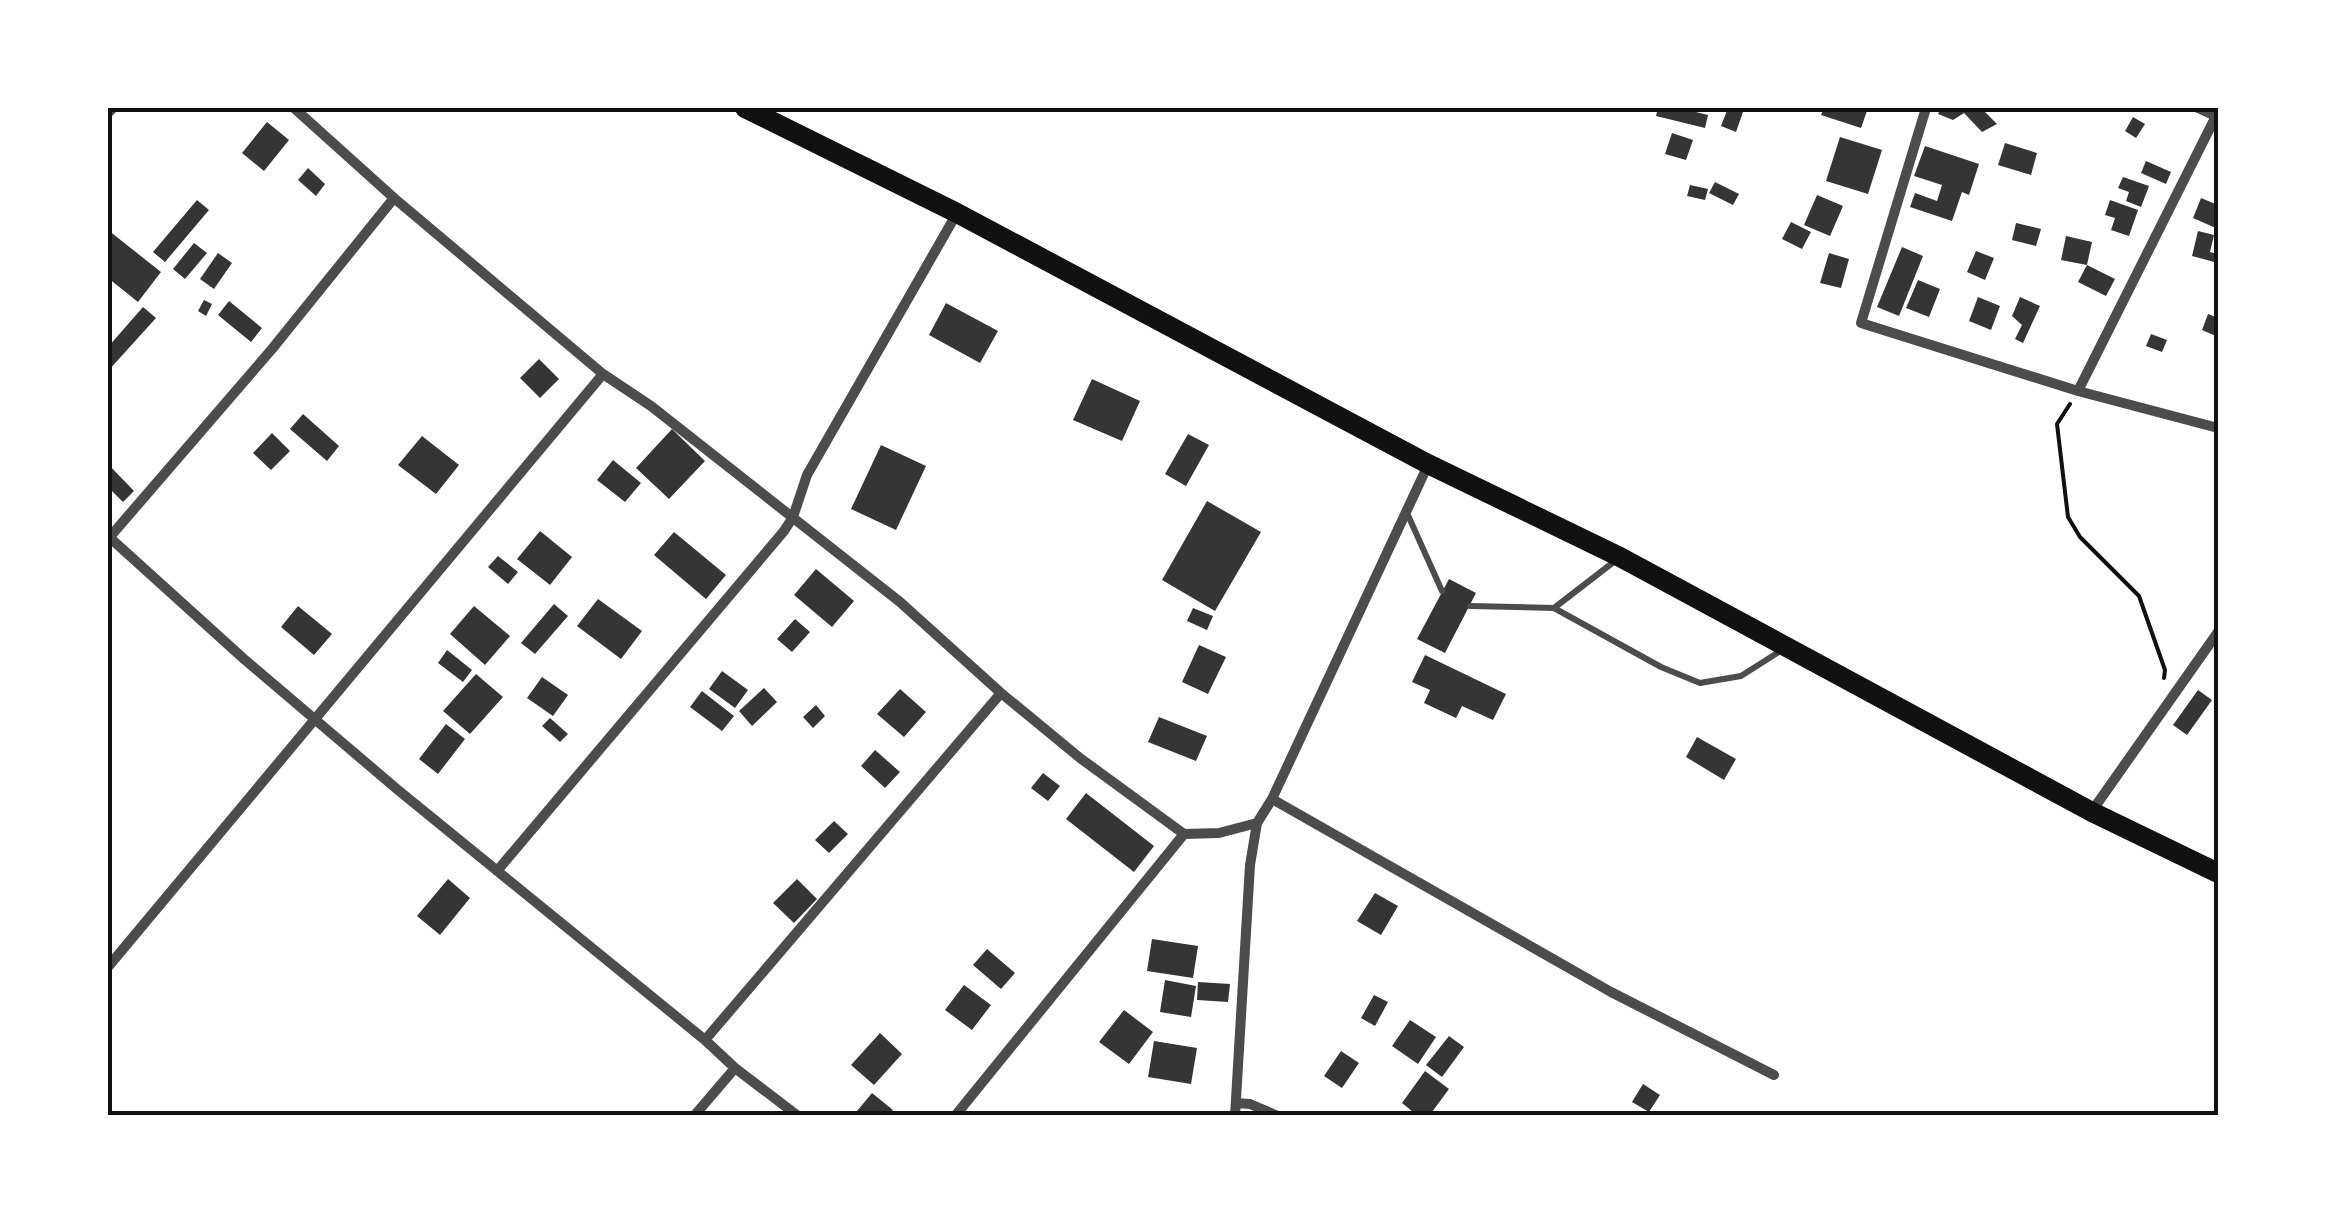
<svg xmlns="http://www.w3.org/2000/svg" width="2326" height="1223" viewBox="0 0 2326 1223" font-family="'DejaVu Sans',sans-serif">
	<style>
		.building { fill: #353535 }
		.lines { fill: none; stroke-linecap: round; stroke-linejoin: round }
		.path { stroke: #111; stroke-width: 4 }
		.service { stroke: #4c4c4c; stroke-width: 6 }
		.minor { stroke: #4c4c4c; stroke-width: 10 }
		.trunk { stroke: #111; stroke-width: 20 }
		.neatline { fill: none; stroke: #111; stroke-width: 4 }
	</style>
	<rect width="100%" height="100%" fill="#fff"/>
	<path class="building" d="M 1658,108 L 1680,108 L 1708,115 L 1705,128 L 1656,116 Z
		M 1728,108 L 1743,112 L 1736,132 L 1721,126 Z
		M 1824,108 L 1868,108 L 1861,128 L 1821,115 Z
		M 1941,108 L 1981,108 L 1997,124 L 1982,132 L 1964,113 L 1953,120 L 1938,114 Z
		M 2133,117 L 2145,124 L 2136,138 L 2125,131 Z
		M 267,122 L 289,140 L 264,171 L 242,153 Z
		M 1672,133 L 1693,140 L 1686,160 L 1665,154 Z
		M 1840,137 L 1882,150 L 1868,194 L 1826,181 Z
		M 2005,143 L 2037,153 L 2031,175 L 1998,165 Z
		M 1925,146 L 1979,164 L 1969,195 L 1962,192 L 1952,221 L 1910,207 L 1915,193 L 1937,201 L 1942,185 L 1914,176 Z
		M 2146,161 L 2171,172 L 2166,184 L 2141,173 Z
		M 308,168 L 325,184 L 316,196 L 298,180 Z
		M 2123,177 L 2149,186 L 2141,207 L 2126,201 L 2129,192 L 2118,188 Z
		M 1715,182 L 1739,194 L 1733,205 L 1709,193 Z
		M 1690,185 L 1708,189 L 1705,200 L 1687,196 Z
		M 1817,195 L 1843,206 L 1830,236 L 1804,225 Z
		M 2201,198 L 2218,205 L 2218,229 L 2193,218 Z
		M 197,200 L 209,210 L 165,262 L 153,252 Z
		M 2110,200 L 2138,210 L 2129,236 L 2111,230 L 2115,218 L 2105,215 Z
		M 1791,222 L 1811,232 L 1802,249 L 1782,239 Z
		M 2016,223 L 2041,229 L 2036,246 L 2012,240 Z
		M 108,230 L 161,272 L 138,302 L 108,278 Z
		M 2198,231 L 2214,235 L 2210,252 L 2218,254 L 2218,263 L 2192,256 Z
		M 2066,236 L 2092,242 L 2087,265 L 2061,260 Z
		M 194,243 L 207,253 L 185,279 L 173,269 Z
		M 1902,247 L 1923,256 L 1899,316 L 1877,307 Z
		M 1976,251 L 1994,258 L 1985,280 L 1967,272 Z
		M 218,253 L 232,263 L 214,289 L 200,279 Z
		M 1829,253 L 1849,259 L 1841,288 L 1820,283 Z
		M 2087,265 L 2115,279 L 2106,296 L 2078,282 Z
		M 1918,280 L 1940,289 L 1929,317 L 1906,308 Z
		M 1978,297 L 2000,306 L 1991,330 L 1969,321 Z
		M 2020,297 L 2040,306 L 2023,343 L 2015,339 L 2022,325 L 2012,316 Z
		M 204,300 L 212,304 L 206,316 L 198,311 Z
		M 229,301 L 262,328 L 251,342 L 218,315 Z
		M 946,303 L 998,331 L 980,363 L 929,335 Z
		M 143,307 L 156,318 L 108,371 L 108,347 Z
		M 2208,314 L 2218,318 L 2218,337 L 2202,330 Z
		M 2151,334 L 2167,340 L 2162,352 L 2146,346 Z
		M 539,359 L 559,379 L 540,398 L 520,378 Z
		M 1092,379 L 1140,401 L 1122,441 L 1073,420 Z
		M 303,414 L 339,446 L 327,461 L 290,429 Z
		M 672,429 L 705,461 L 669,499 L 636,468 Z
		M 272,433 L 290,451 L 271,470 L 253,453 Z
		M 1188,434 L 1209,445 L 1186,486 L 1165,474 Z
		M 422,436 L 459,465 L 436,494 L 398,465 Z
		M 881,445 L 926,466 L 896,530 L 851,509 Z
		M 613,460 L 641,483 L 625,502 L 597,480 Z
		M 108,464 L 134,491 L 123,502 L 108,487 Z
		M 1207,501 L 1261,532 L 1215,611 L 1162,580 Z
		M 540,531 L 572,557 L 550,585 L 517,559 Z
		M 674,532 L 726,575 L 706,599 L 654,555 Z
		M 498,556 L 518,572 L 508,584 L 488,567 Z
		M 816,569 L 854,601 L 832,627 L 794,595 Z
		M 1449,579 L 1476,593 L 1445,653 L 1417,639 Z
		M 598,599 L 642,631 L 621,659 L 577,626 Z
		M 554,604 L 568,616 L 535,654 L 521,643 Z
		M 298,606 L 332,634 L 314,655 L 281,627 Z
		M 474,606 L 510,636 L 485,665 L 450,634 Z
		M 1193,608 L 1213,616 L 1207,630 L 1187,621 Z
		M 795,619 L 810,632 L 792,652 L 777,639 Z
		M 1199,645 L 1226,657 L 1208,694 L 1182,682 Z
		M 447,650 L 472,670 L 463,682 L 438,663 Z
		M 1425,655 L 1506,694 L 1493,720 L 1462,706 L 1456,718 L 1424,703 L 1430,690 L 1412,682 Z
		M 722,671 L 748,690 L 735,708 L 709,689 Z
		M 476,674 L 503,697 L 470,734 L 443,711 Z
		M 542,677 L 568,695 L 553,716 L 527,698 Z
		M 764,688 L 777,702 L 752,726 L 739,711 Z
		M 900,689 L 926,712 L 904,737 L 877,714 Z
		M 2198,690 L 2212,700 L 2187,735 L 2173,725 Z
		M 702,691 L 734,716 L 722,731 L 690,707 Z
		M 816,705 L 825,716 L 813,728 L 803,717 Z
		M 1159,717 L 1207,736 L 1196,761 L 1148,742 Z
		M 550,718 L 568,734 L 560,742 L 542,726 Z
		M 446,724 L 465,739 L 438,774 L 419,759 Z
		M 1697,737 L 1736,759 L 1724,780 L 1686,757 Z
		M 875,750 L 900,772 L 885,788 L 861,766 Z
		M 1043,773 L 1060,786 L 1048,801 L 1031,788 Z
		M 1086,793 L 1154,846 L 1134,872 L 1066,819 Z
		M 834,821 L 848,834 L 829,853 L 815,840 Z
		M 448,879 L 470,898 L 440,935 L 417,916 Z
		M 797,879 L 817,899 L 794,923 L 773,903 Z
		M 1375,893 L 1398,906 L 1381,935 L 1357,921 Z
		M 1152,939 L 1198,946 L 1193,978 L 1147,971 Z
		M 987,949 L 1015,973 L 1001,989 L 973,965 Z
		M 1165,980 L 1196,986 L 1191,1017 L 1160,1012 Z
		M 1198,982 L 1230,984 L 1228,1002 L 1197,1000 Z
		M 964,985 L 991,1005 L 972,1030 L 945,1010 Z
		M 1374,995 L 1388,1002 L 1375,1026 L 1361,1018 Z
		M 1124,1010 L 1153,1032 L 1129,1064 L 1099,1042 Z
		M 1410,1020 L 1436,1037 L 1418,1064 L 1392,1046 Z
		M 880,1033 L 902,1054 L 874,1085 L 851,1065 Z
		M 1449,1036 L 1464,1047 L 1442,1077 L 1426,1065 Z
		M 1154,1041 L 1197,1048 L 1191,1084 L 1148,1077 Z
		M 1341,1051 L 1359,1063 L 1342,1088 L 1324,1076 Z
		M 1425,1071 L 1449,1089 L 1429,1116 L 1418,1116 L 1402,1103 Z
		M 1643,1084 L 1660,1095 L 1649,1112 L 1632,1102 Z
		M 872,1093 L 893,1110 L 888,1116 L 863,1116 L 857,1111 Z"/>
	<g class="lines">
		<path class="path" d="M 2070,404 L 2057,424 L 2068,517 L 2080,537 L 2139,596 L 2165,670 L 2164,678"/>
		<path class="service" d="M 1407,513 L 1442,591
			M 1470,606 L 1554,608 L 1661,667 L 1700,683 L 1741,676 L 1782,650
			M 1554,608 L 1615,561"/>
		<path class="minor" d="M 294,108 L 394,198 L 603,374 L 651,406 L 900,602 L 1001,693 L 1080,758 L 1184,834 L 1219,833 L 1257,823 L 1272,799 L 1428,465
			M 1926,108 L 1861,323 L 2078,391 L 2218,428
			M 2198,108 L 2218,117
			M 108,113 L 113,108
			M 2078,391 L 2218,112
			M 108,536 L 244,659 L 398,790 L 705,1040 L 735,1068 L 798,1116
			M 109,538 L 272,349 L 394,198
			M 1272,799 L 1611,992 L 1774,1075
			M 2092,811 L 2218,632
			M 497,871 L 784,531 L 793,517 L 807,475 L 957,213
			M 108,967 L 603,374
			M 705,1040 L 1001,693
			M 1236,1103 L 1250,1104 L 1278,1116
			M 694,1116 L 735,1068
			M 955,1116 L 1184,834
			M 1235,1116 L 1250,865 L 1257,823"/>
		<path class="trunk" d="M 745,108 L 957,213 L 1428,464 L 1620,557 L 2092,812 L 2218,873"/>
	</g>
	<rect width="2326" height="1223" fill="none" stroke="#ffffff" stroke-width="220"/>
	<rect x="110" y="110" width="2106" height="1003" class="neatline"/>
</svg>
